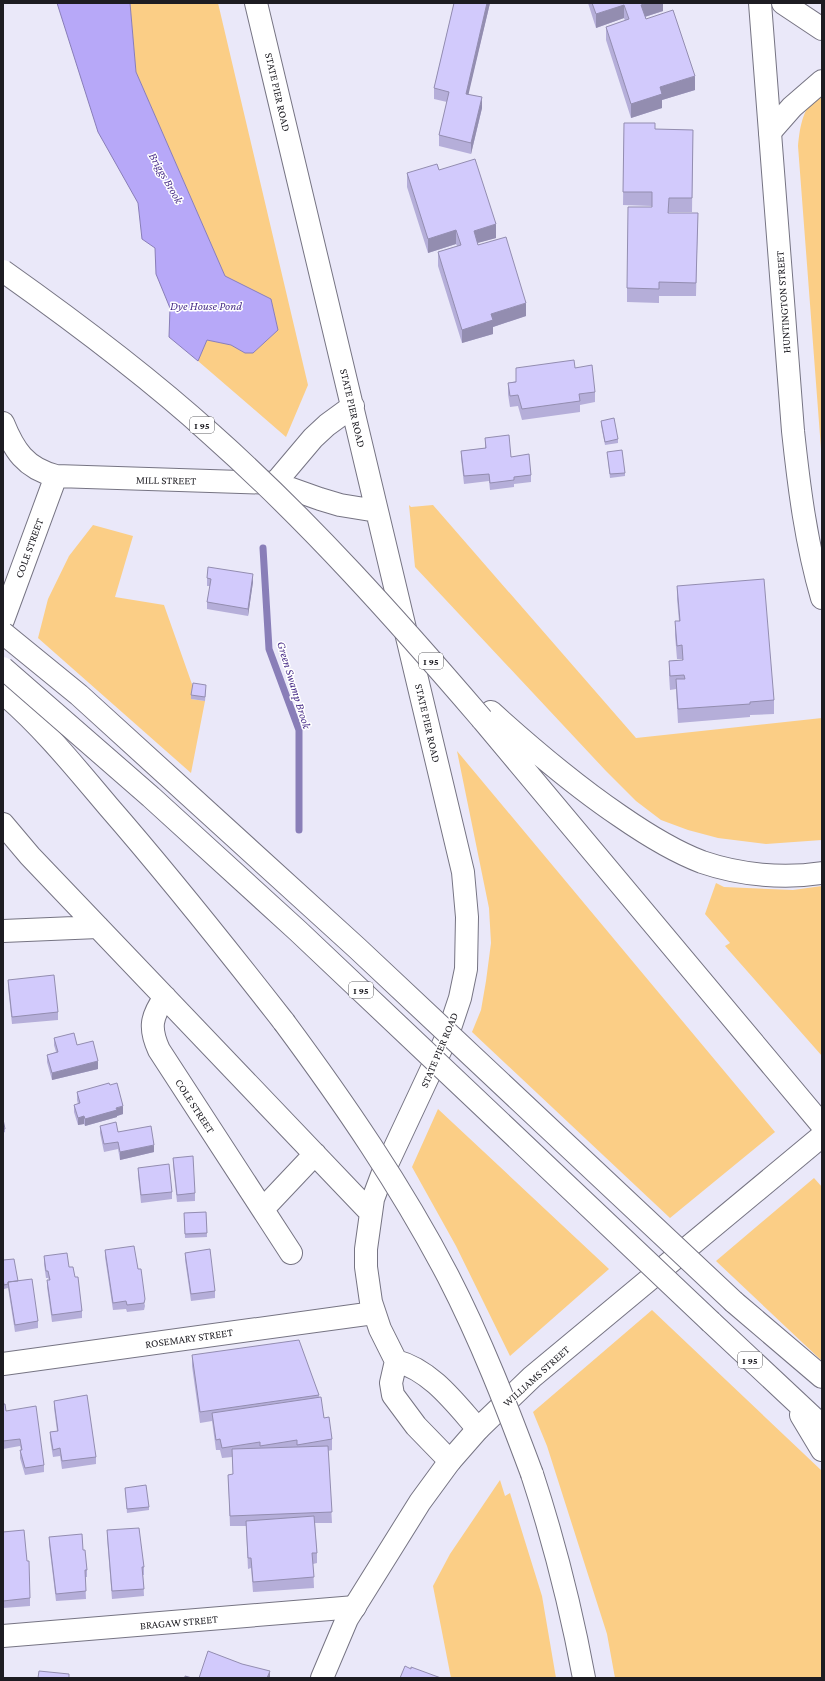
<svg xmlns="http://www.w3.org/2000/svg" width="825" height="1681" viewBox="0 0 825 1681" font-family="'Crimson Pro',serif">
	<style>
		.green { fill: #fbce86 }
		.water { fill: #b7a8f8; stroke: #897eb8 }
		.lines { fill: none; stroke-linecap: round; stroke-linejoin: round }
		.stream { stroke: #897eb8; stroke-width: 7 }
		.minor-casing { stroke: #767483; stroke-width: 24 }
		.major-casing { stroke: #767483; stroke-width: 24 }
		.highway-casing { stroke: #767483; stroke-width: 24 }
		.minor { stroke: #fff; stroke-width: 22 }
		.major { stroke: #fff; stroke-width: 22 }
		.highway { stroke: #fff; stroke-width: 22 }
		.highway-bridge-casing { stroke: #767483; stroke-width: 24; stroke-linecap: butt }
		.highway-bridge { stroke: #fff; stroke-width: 22 }
		.wall { fill: #b5aed9 }
		.shaded-wall { fill: #938db0 }
		.building { fill: #d2cafc; stroke: #938db0 }
		.labels { text-anchor: middle; dominant-baseline: central; stroke-width: 3; stroke-linejoin: round; paint-order: stroke }
		.shield { fill: #fff; stroke: #616064; stroke-width: 1 }
		.shield-label { font-size: 10px; font-weight: bold; fill: #1d1c22 }
		.street-label { font-size: 11px; fill: #1d1c22; stroke: #fff }
		.water-label { font-size: 12px; font-style: italic; fill: #482d88; stroke: #fff }
	</style>
	<rect width="100%" height="100%" fill="#eae8f9"/>
	<path class="green" d="M 130,3 L 218,3 L 308,385 L 286,437 L 198,361 L 207,340 L 231,345 L 245,353 L 253,353 L 278,330 L 271,299 L 225,276 L 136,72 Z
		M 822,94 L 822,462 L 798,146 C 800,126 803,104 822,94 Z
		M 409,505 L 411,507 L 433,505 L 636,738 L 822,718 L 822,840 L 766,844 L 718,838 L 688,830 L 661,820 L 636,801 L 606,771 L 415,567 Z
		M 93,525 L 133,536 L 115,597 L 164,605 L 193,687 L 191,699 L 205,701 L 191,773 L 38,638 L 48,599 L 69,556 Z
		M 457,751 L 775,1132 L 670,1218 L 472,1032 L 481,1010 L 486,981 L 491,943 L 489,908 Z
		M 716,883 L 724,887 L 793,890 L 822,886 L 822,1056 L 725,946 L 730,943 L 705,914 Z
		M 438,1109 L 609,1269 L 510,1356 L 456,1246 L 412,1167 Z
		M 814,1178 L 822,1187 L 822,1361 L 716,1261 Z
		M 652,1310 L 822,1471 L 822,1678 L 615,1678 L 607,1634 L 547,1446 L 533,1412 Z
		M 500,1480 L 505,1496 L 510,1493 L 542,1596 L 556,1678 L 451,1678 L 433,1586 L 450,1554 Z"/>
	<path class="water" d="M 57,3 L 130,3 L 136,72 L 225,276 L 271,299 L 278,330 L 253,353 L 245,353 L 231,345 L 207,340 L 198,361 L 169,337 L 170,308 L 156,274 L 155,248 L 142,239 L 138,203 L 98,132 Z"/>
	<g class="lines">
		<path class="stream" d="M 263,548 L 269,649 L 299,730 L 299,830"/>
		<defs>
			<path id="minor" d="M 256,3 L 463,872 L 467,917 L 466,969 L 460,998 L 448,1034 L 382,1175 L 373,1199 L 366,1249 L 366,1267 L 371,1302 L 380,1329 L 396,1361 L 391,1383 L 393,1395 L 416,1426 L 450,1461
				M 3,423 C 14,450 25,468 56,476 L 275,483 L 320,499 L 340,505 L 377,511
				M 275,483 L 313,438 L 327,425 L 353,406
				M 3,620 L 56,476
				M 3,824 L 30,856 L 370,1212
				M 3,931 L 98,927
				M 165,997 C 151,1017 149,1028 159,1050 L 291,1253
				M 263,1209 L 315,1154
				M 396,1361 C 431,1370 455,1403 478,1429
				M 3,1364 L 374,1313
				M 3,1636 L 355,1607"/>
			<path id="major" d="M 760,3 L 793,431 C 799,487 806,543 822,598
				M 322,1678 L 347,1619 L 420,1502 L 450,1461 L 478,1429 L 532,1377 L 822,1136"/>
			<path id="highway" d="M 783,3 L 822,29
				M 770,132 L 792,107 L 822,81
				M 3,693 C 42,726 75,767 108,806 C 169,876 227,949 284,1022
				M 491,712 C 532,749 574,785 620,816 C 646,834 673,851 702,862 C 740,875 783,879 822,873
				M 482,719 L 822,1125
				M 734,1302 L 822,1377
				M 711,1322 L 822,1426
				M 801,1415 L 822,1450
				M 532,1474 C 554,1541 571,1608 584,1678"/>
		</defs>
		<use href="#minor" class="minor-casing"/>
		<use href="#major" class="major-casing"/>
		<use href="#highway" class="highway-casing"/>
		<use href="#minor" class="minor"/>
		<use href="#major" class="major"/>
		<use href="#highway" class="highway"/>
		<defs>
			<path id="highway-bridge" d="M 3,271 C 75,322 146,375 211,434 C 309,521 397,620 482,719
				M 3,633 L 79,695 L 357,948 L 734,1302
				M 3,668 L 151,797 L 298,931 L 711,1322
				M 284,1022 C 344,1103 401,1186 448,1276 C 481,1340 507,1407 532,1474"/>
		</defs>
		<use href="#highway-bridge" class="highway-bridge-casing"/>
		<use href="#highway-bridge" class="highway-bridge"/>
	</g>
	<path class="wall" d="M 454,3 L 490,3 L 468,94 L 482,108 L 471,154 L 439,146 L 439,135 L 447,102 L 434,99 L 434,88 Z
		M 588,3 L 663,3 L 663,11 L 645,17 L 646,19 L 695,90 L 662,100 L 662,108 L 631,118 L 606,40 L 606,27 L 625,21 L 624,18 L 596,28 Z
		M 624,123 L 655,129 L 693,130 L 692,212 L 669,212 L 669,213 L 698,213 L 696,296 L 659,296 L 659,303 L 627,302 L 627,288 L 652,206 L 623,205 Z
		M 439,170 L 496,238 L 477,243 L 478,245 L 526,316 L 493,327 L 493,334 L 462,343 L 438,266 L 438,252 L 457,246 L 456,244 L 428,253 L 407,187 L 407,173 Z
		M 575,368 L 595,392 L 595,402 L 580,405 L 580,412 L 522,420 L 518,406 L 510,407 L 508,394 L 508,383 Z
		M 601,421 L 618,439 L 618,443 L 605,445 L 601,425 Z
		M 485,438 L 511,457 L 531,475 L 531,482 L 514,484 L 514,487 L 490,490 L 489,481 L 464,484 L 461,458 L 461,451 L 485,448 Z
		M 607,452 L 625,473 L 625,476 L 610,478 Z
		M 207,578 L 253,582 L 248,616 L 207,609 L 207,602 L 210,586 L 207,586 Z
		M 677,586 L 774,700 L 774,714 L 750,715 L 750,717 L 678,723 L 676,689 L 670,690 L 669,675 L 669,661 L 682,660 L 682,659 L 677,659 L 675,635 L 675,621 L 679,621 L 677,599 Z
		M 206,689 L 205,701 L 191,699 L 191,695 Z
		M 8,980 L 58,1012 L 58,1020 L 12,1024 L 8,987 Z
		M 54,1038 L 98,1069 L 52,1080 L 47,1062 L 47,1055 L 56,1052 L 54,1045 Z
		M 77,1092 L 123,1114 L 117,1116 L 117,1117 L 85,1126 L 84,1124 L 78,1125 L 74,1112 L 74,1105 L 78,1104 L 77,1100 Z
		M 3,1119 L 5,1129 L 5,1132 L 3,1133 Z
		M 100,1126 L 118,1132 L 154,1152 L 120,1160 L 118,1149 L 104,1152 L 100,1133 Z
		M 173,1158 L 195,1193 L 195,1201 L 177,1202 L 173,1165 Z
		M 138,1168 L 172,1192 L 172,1199 L 141,1203 L 138,1175 Z
		M 206,1212 L 207,1237 L 185,1238 L 184,1213 Z
		M 105,1250 L 138,1269 L 145,1306 L 144,1310 L 127,1312 L 126,1309 L 113,1310 L 105,1257 Z
		M 185,1253 L 215,1291 L 215,1298 L 191,1301 L 185,1260 Z
		M 44,1256 L 69,1267 L 75,1277 L 82,1311 L 82,1318 L 52,1322 L 47,1287 L 47,1280 L 49,1280 L 48,1278 L 46,1278 L 44,1264 Z
		M 3,1260 L 18,1281 L 38,1321 L 38,1328 L 15,1332 L 8,1288 L 4,1289 L 3,1283 Z
		M 192,1355 L 319,1395 L 324,1418 L 332,1439 L 332,1450 L 328,1451 L 332,1523 L 315,1523 L 317,1553 L 317,1563 L 313,1564 L 314,1588 L 253,1592 L 251,1568 L 248,1569 L 246,1526 L 230,1526 L 228,1475 L 233,1474 L 232,1457 L 222,1458 L 220,1450 L 216,1450 L 212,1421 L 200,1423 L 192,1366 Z
		M 54,1401 L 96,1457 L 96,1464 L 62,1469 L 60,1456 L 53,1457 L 50,1439 L 50,1432 L 57,1431 L 54,1408 Z
		M 3,1404 L 6,1411 L 44,1465 L 44,1472 L 25,1475 L 20,1458 L 20,1450 L 21,1450 L 20,1446 L 3,1449 Z
		M 125,1488 L 149,1507 L 149,1510 L 127,1513 Z
		M 107,1530 L 144,1567 L 144,1575 L 143,1575 L 144,1596 L 112,1599 L 107,1538 Z
		M 3,1532 L 30,1598 L 30,1606 L 3,1608 Z
		M 49,1537 L 83,1550 L 87,1570 L 87,1577 L 85,1577 L 86,1599 L 56,1601 L 49,1544 Z"/>
	<path class="shaded-wall" d="M 487,3 L 490,3 L 466,105 L 466,94 Z
		M 647,3 L 663,3 L 663,11 L 641,18 L 641,5 Z
		M 624,5 L 624,18 L 596,28 L 596,14 Z
		M 695,76 L 695,90 L 662,100 L 662,108 L 631,118 L 631,104 L 660,87 Z
		M 482,97 L 482,108 L 471,154 L 471,143 Z
		M 496,224 L 496,238 L 474,244 L 474,231 Z
		M 456,230 L 456,244 L 428,253 L 428,239 Z
		M 526,303 L 526,316 L 493,327 L 493,334 L 462,343 L 462,330 L 491,314 Z
		M 253,574 L 253,582 L 248,616 L 248,609 Z
		M 98,1061 L 98,1069 L 52,1080 L 52,1073 Z
		M 123,1106 L 123,1114 L 117,1116 L 117,1117 L 85,1126 L 85,1119 Z
		M 84,1116 L 84,1124 L 78,1125 L 78,1118 Z
		M 154,1145 L 154,1152 L 120,1160 L 120,1152 Z
		M 270,1671 L 270,1678 L 267,1678 Z"/>
	<path class="building" d="M 454,3 L 487,3 L 466,94 L 482,97 L 471,143 L 439,135 L 449,92 L 434,88 Z
		M 592,3 L 647,3 L 641,5 L 646,19 L 673,10 L 695,76 L 660,87 L 662,94 L 631,104 L 606,27 L 629,19 L 624,5 L 596,14 Z
		M 624,123 L 655,123 L 655,129 L 693,130 L 692,198 L 669,198 L 668,213 L 698,213 L 696,283 L 659,282 L 659,289 L 627,288 L 628,207 L 652,207 L 652,192 L 623,192 Z
		M 475,159 L 496,224 L 474,231 L 478,245 L 506,237 L 526,303 L 491,314 L 493,320 L 462,330 L 438,252 L 461,245 L 456,230 L 428,239 L 407,173 L 437,164 L 439,170 Z
		M 574,360 L 575,368 L 592,365 L 595,392 L 579,394 L 580,401 L 522,409 L 518,395 L 510,396 L 508,383 L 516,382 L 516,368 Z
		M 614,418 L 618,439 L 605,442 L 601,421 Z
		M 509,435 L 511,457 L 529,454 L 531,475 L 514,477 L 514,480 L 490,483 L 489,474 L 464,476 L 461,451 L 486,448 L 485,438 Z
		M 622,450 L 625,473 L 610,474 L 607,452 Z
		M 208,567 L 253,574 L 248,609 L 207,602 L 211,579 L 207,578 Z
		M 764,579 L 774,700 L 750,702 L 750,704 L 678,709 L 676,679 L 685,679 L 684,675 L 670,676 L 669,661 L 683,660 L 682,645 L 677,646 L 675,621 L 680,621 L 677,586 Z
		M 193,683 L 206,685 L 205,697 L 191,695 Z
		M 54,975 L 58,1012 L 12,1017 L 8,980 Z
		M 74,1033 L 77,1045 L 93,1041 L 98,1061 L 52,1073 L 47,1055 L 58,1052 L 54,1038 Z
		M 109,1083 L 110,1085 L 117,1083 L 123,1106 L 116,1108 L 117,1110 L 85,1119 L 84,1116 L 78,1118 L 74,1105 L 80,1103 L 77,1092 Z
		M 3,1119 L 5,1129 L 3,1129 Z
		M 116,1122 L 118,1132 L 151,1126 L 154,1145 L 120,1152 L 118,1142 L 104,1144 L 100,1126 Z
		M 193,1156 L 195,1193 L 177,1195 L 173,1158 Z
		M 169,1164 L 172,1192 L 141,1195 L 138,1168 Z
		M 206,1212 L 207,1233 L 185,1234 L 184,1213 Z
		M 134,1246 L 138,1269 L 141,1269 L 145,1299 L 144,1303 L 127,1305 L 126,1301 L 113,1303 L 105,1250 Z
		M 210,1249 L 215,1291 L 191,1294 L 185,1253 Z
		M 67,1253 L 69,1267 L 73,1267 L 75,1277 L 78,1277 L 82,1311 L 52,1315 L 47,1280 L 50,1280 L 48,1271 L 46,1271 L 44,1256 Z
		M 14,1259 L 18,1281 L 8,1282 L 8,1284 L 4,1285 L 3,1279 L 3,1260 Z
		M 32,1279 L 38,1321 L 15,1325 L 8,1282 Z
		M 299,1340 L 319,1395 L 200,1412 L 192,1355 Z
		M 87,1395 L 96,1457 L 62,1461 L 60,1448 L 53,1450 L 50,1432 L 58,1431 L 54,1401 Z
		M 321,1397 L 324,1418 L 329,1417 L 332,1439 L 297,1445 L 297,1440 L 260,1446 L 260,1442 L 222,1448 L 220,1439 L 216,1440 L 212,1413 Z
		M 3,1404 L 5,1404 L 6,1411 L 36,1406 L 44,1465 L 25,1468 L 20,1450 L 22,1450 L 20,1439 L 3,1441 Z
		M 328,1446 L 332,1512 L 230,1516 L 228,1475 L 233,1474 L 232,1449 Z
		M 146,1485 L 149,1507 L 127,1509 L 125,1488 Z
		M 314,1516 L 317,1553 L 312,1553 L 314,1577 L 253,1582 L 251,1558 L 248,1558 L 246,1521 Z
		M 139,1528 L 144,1567 L 142,1567 L 144,1589 L 112,1591 L 107,1530 Z
		M 24,1530 L 27,1561 L 29,1561 L 30,1598 L 3,1601 L 3,1532 Z
		M 82,1534 L 83,1550 L 85,1550 L 87,1570 L 85,1570 L 86,1591 L 56,1594 L 49,1537 Z
		M 208,1651 L 242,1664 L 270,1671 L 267,1678 L 199,1678 Z
		M 405,1666 L 411,1669 L 411,1667 L 441,1678 L 400,1678 Z
		M 39,1671 L 69,1674 L 69,1678 L 38,1678 Z
		M 185,1676 L 192,1678 L 185,1678 Z"/>
	<g class="labels">
		<g class="shield">
			<rect x="190" y="417" width="24" height="16" rx="3"/>
			<rect x="419" y="653" width="24" height="16" rx="3"/>
			<rect x="349" y="982" width="24" height="16" rx="3"/>
			<rect x="738" y="1352" width="24" height="16" rx="3"/>
		</g>
		<g class="shield-label">
			<text x="202" y="425">I 95</text>
			<text x="431" y="661">I 95</text>
			<text x="361" y="990">I 95</text>
			<text x="750" y="1360">I 95</text>
		</g>
		<g class="street-label">
			<text transform="translate(278 92) rotate(77)">STATE PIER ROAD</text>
			<text transform="translate(783 302) rotate(-94)">HUNTINGTON STREET</text>
			<text transform="translate(353 408) rotate(77)">STATE PIER ROAD</text>
			<text transform="translate(166 480) rotate(1)">MILL STREET</text>
			<text transform="translate(29 548) rotate(-70)">COLE STREET</text>
			<text transform="translate(428 723) rotate(77)">STATE PIER ROAD</text>
			<text transform="translate(439 1050) rotate(-67)">STATE PIER ROAD</text>
			<text transform="translate(195 1106) rotate(57)">COLE STREET</text>
			<text transform="translate(189 1338) rotate(-8)">ROSEMARY STREET</text>
			<text transform="translate(536 1376) rotate(-42)">WILLIAMS STREET</text>
			<text transform="translate(179 1622) rotate(-5)">BRAGAW STREET</text>
		</g>
		<g class="water-label">
			<text transform="translate(166 178) rotate(60)">Briggs Brook</text>
			<text x="206" y="306">Dye House Pond</text>
			<text transform="translate(294 685) rotate(73)">Green Swamp Brook</text>
		</g>
	</g>
	<rect width="825" height="1681" fill="none" stroke="#1d1c22" stroke-width="8"/>
</svg>
